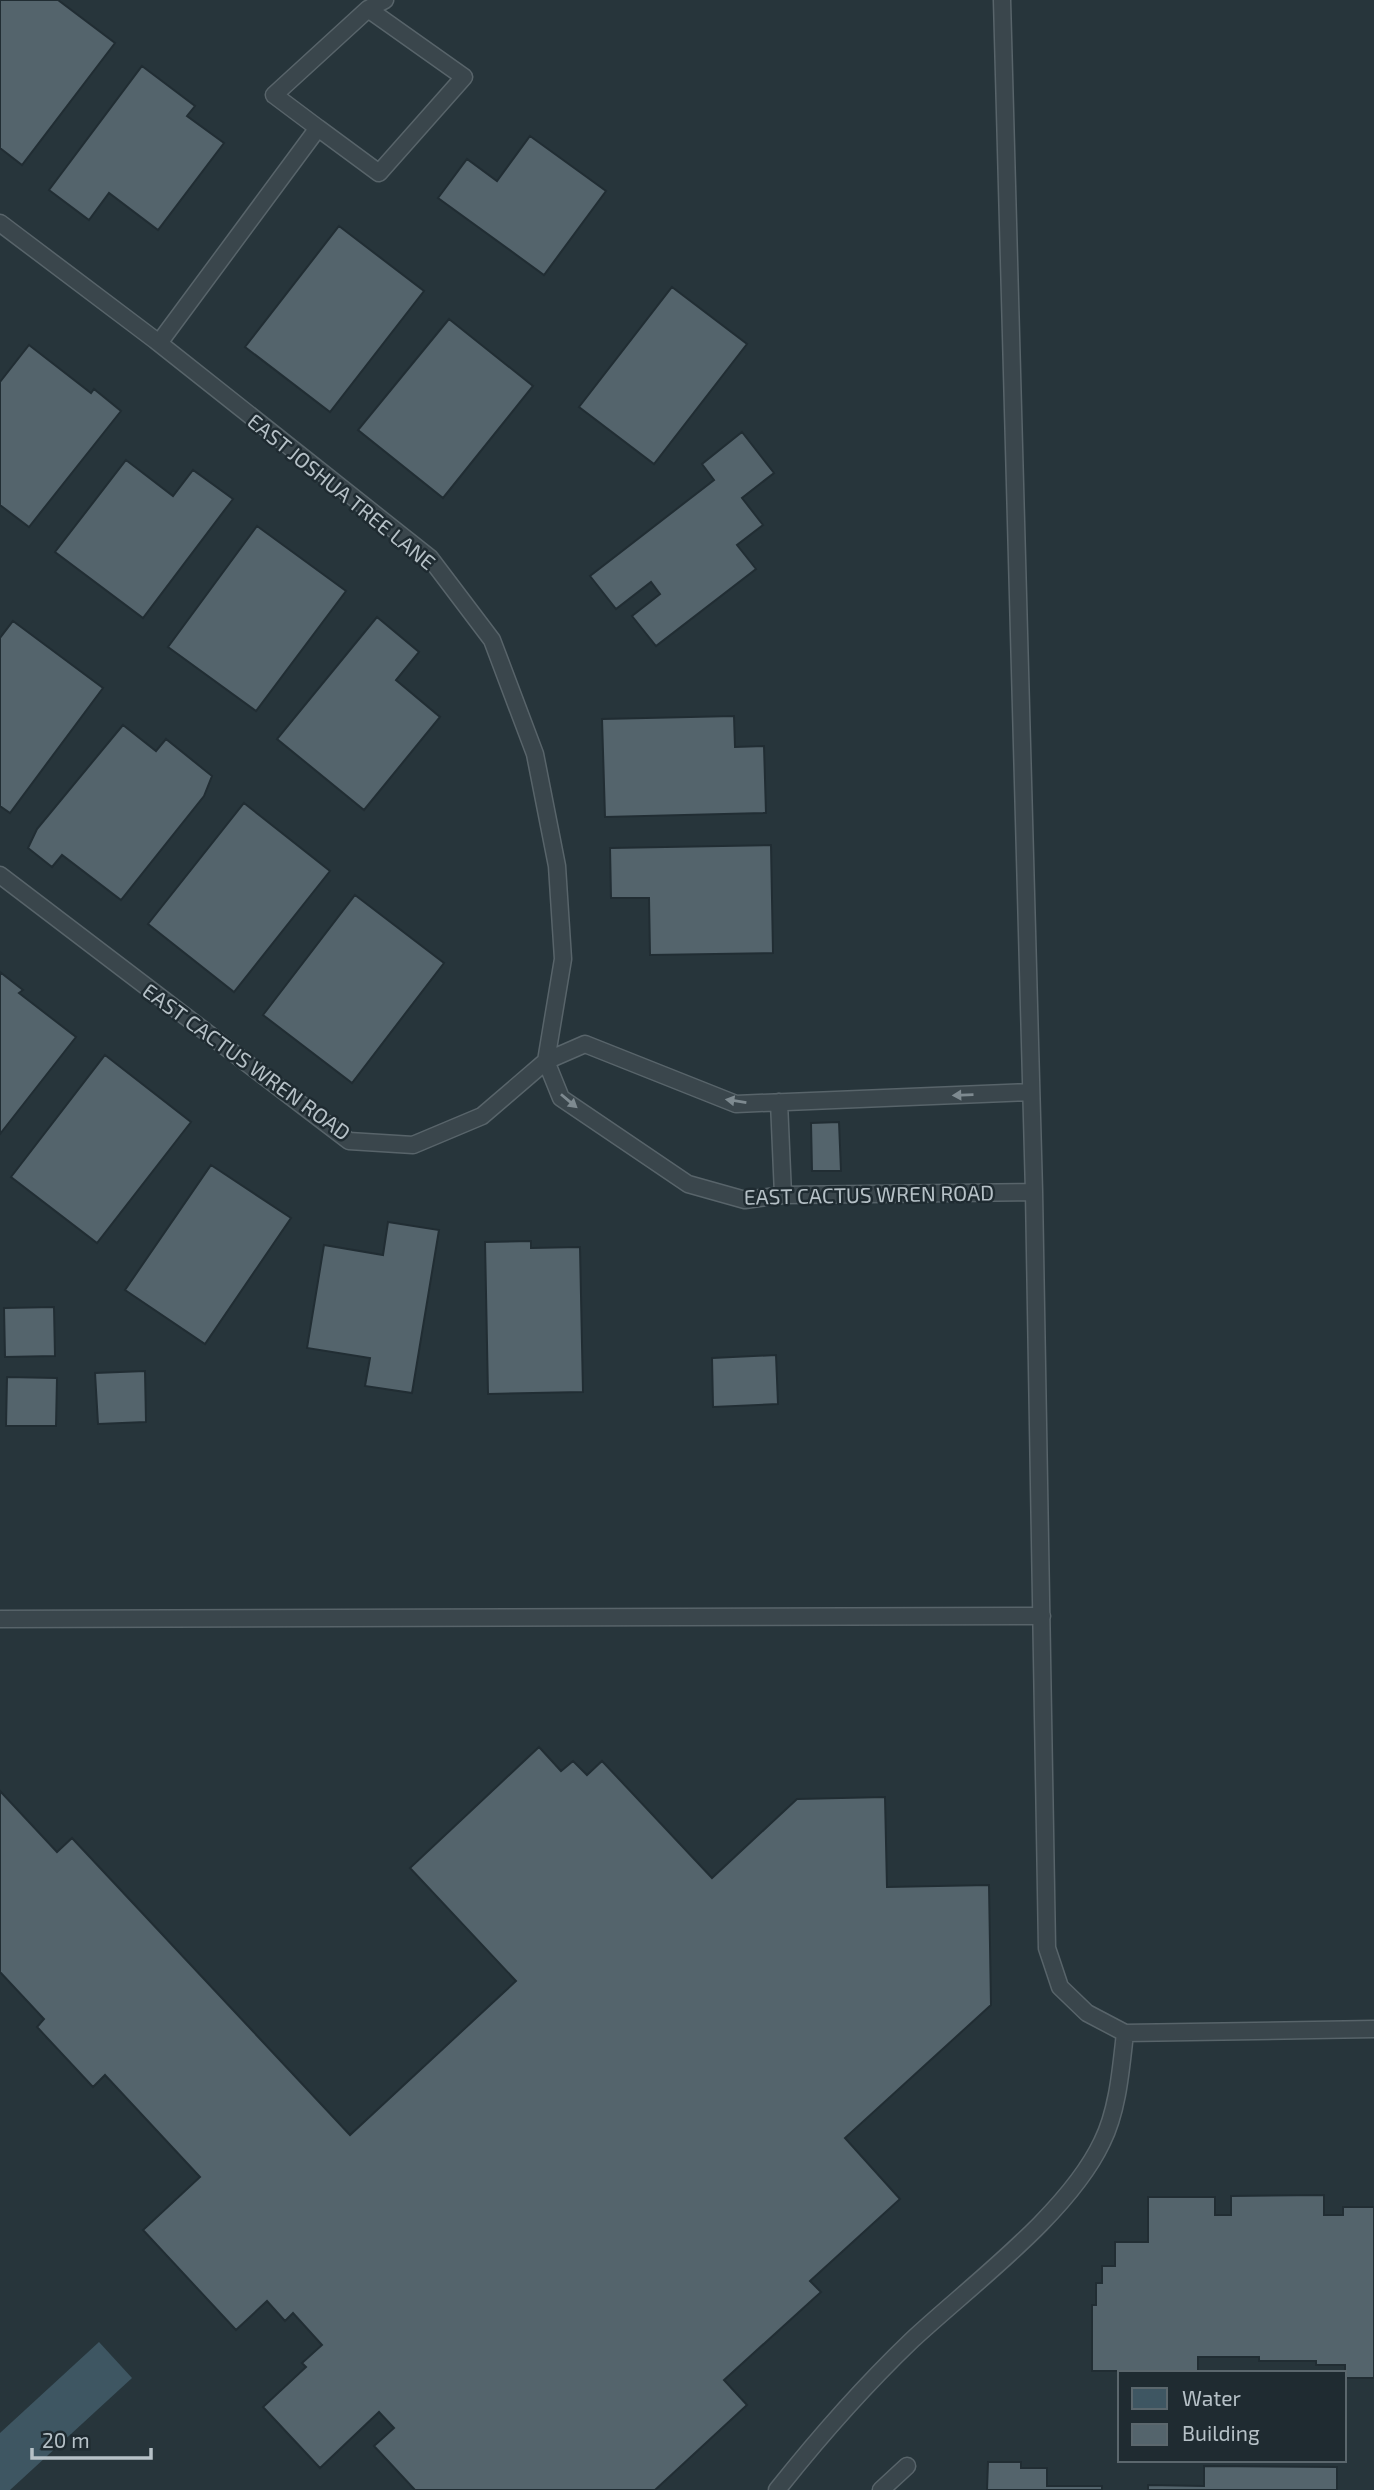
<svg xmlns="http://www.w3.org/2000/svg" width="1374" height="2490" viewBox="0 0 1374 2490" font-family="'Exo 2',sans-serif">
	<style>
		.water { fill: #3e5662 }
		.building { fill: #54646c; stroke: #212d33; stroke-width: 2 }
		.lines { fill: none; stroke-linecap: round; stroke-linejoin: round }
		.service-casing { stroke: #58646a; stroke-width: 19 }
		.service { stroke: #3a464c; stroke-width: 16 }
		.oneway { fill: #7e8a90 }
		.labels { text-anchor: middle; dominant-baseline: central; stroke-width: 5; stroke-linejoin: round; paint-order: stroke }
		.street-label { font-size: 21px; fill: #b6c1c7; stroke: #1f2b31 }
	</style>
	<rect width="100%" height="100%" fill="#27353b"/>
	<path class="water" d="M 99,2342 L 132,2378 L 10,2490 L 0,2490 L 0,2433 Z"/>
	<path class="building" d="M 0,0 L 58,0 L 115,43 L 22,165 L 0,148 Z
		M 142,66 L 195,106 L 187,116 L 224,143 L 158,230 L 109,193 L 89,220 L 49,190 Z
		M 530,136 L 606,191 L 544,275 L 438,198 L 467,159 L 497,181 Z
		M 339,226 L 424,291 L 330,412 L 245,347 Z
		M 672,287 L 747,344 L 654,464 L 579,407 Z
		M 449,319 L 533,386 L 443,498 L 358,430 Z
		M 29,345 L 91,393 L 94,389 L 121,411 L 29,527 L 0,505 L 0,382 Z
		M 742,432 L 774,473 L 742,498 L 763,525 L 737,545 L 756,569 L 656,646 L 632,616 L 660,594 L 651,582 L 616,609 L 590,576 L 714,480 L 702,464 Z
		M 126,460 L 173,496 L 193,470 L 233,499 L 143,618 L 55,552 Z
		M 257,526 L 346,591 L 256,711 L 168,647 Z
		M 377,617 L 419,652 L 396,680 L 440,717 L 364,810 L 277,739 Z
		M 13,621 L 103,688 L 10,813 L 0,806 L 0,638 Z
		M 734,716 L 735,747 L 764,746 L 766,813 L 605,817 L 602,719 Z
		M 123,725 L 156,751 L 166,739 L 212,776 L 204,796 L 121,900 L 62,855 L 52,867 L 28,848 L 37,829 Z
		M 244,803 L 330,871 L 234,992 L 148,924 Z
		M 771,845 L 773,953 L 650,955 L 649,898 L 611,898 L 610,848 Z
		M 355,895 L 444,963 L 352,1083 L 263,1015 Z
		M 0,972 L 23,990 L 19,993 L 76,1037 L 0,1134 Z
		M 105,1055 L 191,1122 L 97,1243 L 11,1177 Z
		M 839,1122 L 841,1171 L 812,1171 L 811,1123 Z
		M 211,1165 L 291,1218 L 205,1344 L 125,1290 Z
		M 388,1222 L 439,1230 L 412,1393 L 365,1386 L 370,1358 L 307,1348 L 324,1245 L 383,1255 Z
		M 531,1241 L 531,1248 L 580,1247 L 583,1392 L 488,1394 L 485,1242 Z
		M 54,1307 L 55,1356 L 5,1357 L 4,1308 Z
		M 776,1355 L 778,1404 L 713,1407 L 712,1358 Z
		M 145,1371 L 146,1422 L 98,1424 L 95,1373 Z
		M 7,1377 L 57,1378 L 56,1426 L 6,1426 Z
		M 539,1747 L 561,1771 L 573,1761 L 587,1775 L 602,1761 L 712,1878 L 797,1799 L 885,1797 L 887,1887 L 989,1885 L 991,2005 L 845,2138 L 900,2199 L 810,2281 L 821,2292 L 724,2380 L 747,2405 L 655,2490 L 415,2490 L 374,2446 L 394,2428 L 379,2412 L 320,2468 L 263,2407 L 306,2367 L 302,2363 L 322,2345 L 293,2313 L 285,2321 L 267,2301 L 236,2330 L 143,2230 L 200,2177 L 105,2075 L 93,2087 L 37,2027 L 44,2019 L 0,1972 L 0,1791 L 57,1852 L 72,1838 L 350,2135 L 516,1981 L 410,1868 Z
		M 1324,2195 L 1324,2215 L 1343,2215 L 1343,2207 L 1374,2207 L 1374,2378 L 1345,2378 L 1345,2365 L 1316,2365 L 1316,2361 L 1259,2361 L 1259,2357 L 1198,2357 L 1198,2371 L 1092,2371 L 1092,2305 L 1096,2305 L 1096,2283 L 1102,2283 L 1102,2266 L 1115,2266 L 1115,2242 L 1148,2242 L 1148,2197 L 1215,2197 L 1215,2215 L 1231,2215 L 1231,2196 Z
		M 988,2462 L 1021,2462 L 1021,2468 L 1047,2468 L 1047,2486 L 1102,2486 L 1102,2490 L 987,2490 Z
		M 1204,2466 L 1337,2467 L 1337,2490 L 1148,2490 L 1148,2485 L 1204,2486 Z"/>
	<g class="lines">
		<defs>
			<path id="service" d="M 1002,0 L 1034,1192 L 1047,1948 L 1060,1987 L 1087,2013 L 1125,2033 L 1374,2029
				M 368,9 L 385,0
				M 0,223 L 155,340 L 430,558 L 492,640 L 535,754 L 557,866 L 563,959 L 546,1061 L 482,1116 L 413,1145 L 349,1141 L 0,875
				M 159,343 L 318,128 L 379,173 L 464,77 L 368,9 L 274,95 L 318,128
				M 1031,1092 L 736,1104 L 585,1044 L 546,1061 L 561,1098 L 688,1184 L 745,1200 L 783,1195 L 1034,1192
				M 779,1102 L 783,1195
				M 0,1619 L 1042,1616
				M 777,2490 C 819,2437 863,2387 912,2340 C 971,2285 1068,2214 1102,2142 C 1118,2110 1121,2068 1125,2033
				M 881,2490 L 907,2466"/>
		</defs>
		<use href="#service" class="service-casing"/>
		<use href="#service" class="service"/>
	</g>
	<defs><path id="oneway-solid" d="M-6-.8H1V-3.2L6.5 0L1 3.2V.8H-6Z" transform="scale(1.75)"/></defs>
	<g class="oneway">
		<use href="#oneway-solid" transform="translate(963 1095) rotate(178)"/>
		<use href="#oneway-solid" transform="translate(569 1101) rotate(40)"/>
		<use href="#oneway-solid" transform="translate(736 1101) rotate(-171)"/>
	</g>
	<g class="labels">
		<g class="street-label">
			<text transform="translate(342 491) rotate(39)">EAST JOSHUA TREE LANE</text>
			<text transform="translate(247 1061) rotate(36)">EAST CACTUS WREN ROAD</text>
			<text transform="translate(869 1194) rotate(-1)">EAST CACTUS WREN ROAD</text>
		</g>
	</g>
	<rect x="1118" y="2371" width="228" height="91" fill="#1f2b31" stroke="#5b676d" stroke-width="2"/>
	<rect x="1132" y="2388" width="35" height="21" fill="#3e5662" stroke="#5b676d" stroke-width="2"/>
	<text x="1182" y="2406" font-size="21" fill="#b6c1c7">Water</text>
	<rect x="1132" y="2424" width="35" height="21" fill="#54646c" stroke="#5b676d" stroke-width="2"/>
	<text x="1182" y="2441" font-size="21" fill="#b6c1c7">Building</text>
	<path d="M32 2448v10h119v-10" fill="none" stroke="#b6c1c7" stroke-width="3.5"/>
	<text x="42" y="2448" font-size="21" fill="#b6c1c7" stroke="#1f2b31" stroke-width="5" paint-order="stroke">20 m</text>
</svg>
